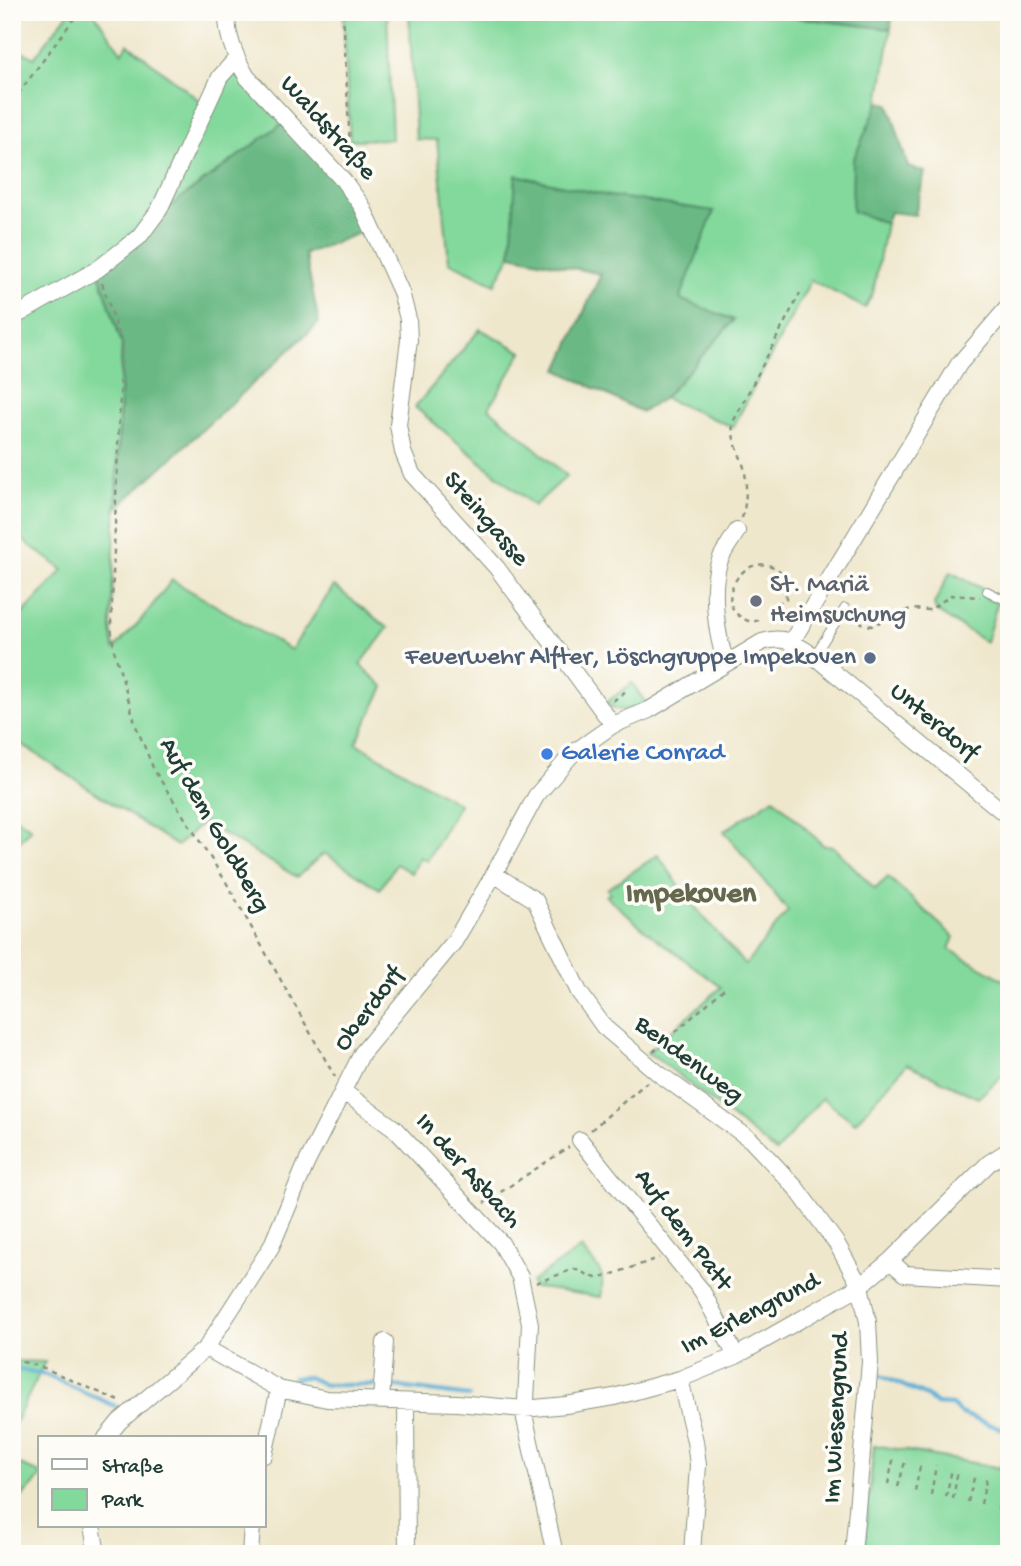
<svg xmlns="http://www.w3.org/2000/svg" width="1021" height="1566" viewBox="0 0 1021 1566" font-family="'Gochi Hand',sans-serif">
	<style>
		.green { fill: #83d99c; stroke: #518b68; stroke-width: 2 }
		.forest { fill: #6ab984; stroke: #447b5c; stroke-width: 2 }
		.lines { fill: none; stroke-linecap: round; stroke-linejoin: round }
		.stream { stroke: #55aad1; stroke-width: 4.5 }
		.lane-casing { stroke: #879280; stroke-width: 10 }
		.street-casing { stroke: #879280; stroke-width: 18 }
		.path { stroke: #879280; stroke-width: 2.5; stroke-dasharray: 5 5; stroke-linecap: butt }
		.lane { stroke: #fff; stroke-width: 8 }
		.street { stroke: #fff; stroke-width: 16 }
		.worship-dot { fill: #6b7280; stroke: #fdfcf7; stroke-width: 2.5 }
		.service-dot { fill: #5c6f8a; stroke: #fdfcf7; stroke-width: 2.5 }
		.shop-dot { fill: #3f7fe0; stroke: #fdfcf7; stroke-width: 2.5 }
		.labels { text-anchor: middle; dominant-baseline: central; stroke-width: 7; stroke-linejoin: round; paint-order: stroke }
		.street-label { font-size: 26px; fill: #1f3d34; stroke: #fdfcf7 }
		.worship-label { font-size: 26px; fill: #5b616d; stroke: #fdfcf7; text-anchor: start }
		.service-label { font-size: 26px; fill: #4e5e75; stroke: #fdfcf7; text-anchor: end }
		.shop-label { font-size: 26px; fill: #366cbe; stroke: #fdfcf7; text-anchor: start }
		.quarter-label { font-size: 30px; font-weight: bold; fill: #65684d; stroke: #fdfcf7 }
	</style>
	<rect width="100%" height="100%" fill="#fdfcf7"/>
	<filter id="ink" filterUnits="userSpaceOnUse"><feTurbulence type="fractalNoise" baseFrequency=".0143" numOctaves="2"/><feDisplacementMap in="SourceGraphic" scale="14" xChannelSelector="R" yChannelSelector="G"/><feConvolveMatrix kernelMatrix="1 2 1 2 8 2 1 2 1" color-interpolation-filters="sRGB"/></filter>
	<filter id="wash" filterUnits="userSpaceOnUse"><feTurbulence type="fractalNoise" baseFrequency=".00686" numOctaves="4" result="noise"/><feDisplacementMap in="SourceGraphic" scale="28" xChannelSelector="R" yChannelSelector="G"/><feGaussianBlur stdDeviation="1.57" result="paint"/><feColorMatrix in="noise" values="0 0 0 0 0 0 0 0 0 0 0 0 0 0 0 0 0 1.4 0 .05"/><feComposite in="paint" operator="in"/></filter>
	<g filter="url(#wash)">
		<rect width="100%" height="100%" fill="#efe7cc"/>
		<path class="green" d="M 69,12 L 93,12 L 122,53 L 128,44 L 204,104 L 156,208 L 98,269 L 122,344 L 111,627 L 114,649 L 141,620 L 172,580 L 291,650 L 334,586 L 388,628 L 360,665 L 384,687 L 356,743 L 459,804 L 427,861 L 420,857 L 411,873 L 396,864 L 380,889 L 324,853 L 297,877 L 203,822 L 177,846 L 12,738 L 12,626 L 63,570 L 12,532 L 12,45 L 34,58 Z
			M 343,12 L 387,12 L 392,139 L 350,140 Z
			M 409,12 L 748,12 L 891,29 L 879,102 L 853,161 L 876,220 L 886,223 L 873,293 L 865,308 L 811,280 L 733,427 L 664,398 L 734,320 L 679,300 L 713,211 L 609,196 L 516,176 L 511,255 L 495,284 L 449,262 L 437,140 L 416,139 Z
			M 231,75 L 238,76 L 283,123 L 162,212 L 215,98 Z
			M 480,329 L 522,352 L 489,408 L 567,476 L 534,506 L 415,407 Z
			M 950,572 L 985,590 L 983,596 L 997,604 L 986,642 L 936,611 L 934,604 Z
			M 632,683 L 646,703 C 631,709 620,715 606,703 Z
			M 774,798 L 823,845 L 834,847 L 875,889 L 888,877 L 954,937 L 949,949 L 1006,981 L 1009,978 L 1009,1069 L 978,1098 L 907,1064 L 855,1123 L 822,1098 L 776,1152 L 657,1058 L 647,1053 L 721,987 L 645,930 L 606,896 L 610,893 L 607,889 L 658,855 L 689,900 L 745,965 L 788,911 L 724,831 Z
			M 12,815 L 31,828 L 12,850 Z
			M 581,1248 C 598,1269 606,1269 601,1297 L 533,1287 L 531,1282 Z
			M 12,1361 L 45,1362 L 13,1427 L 12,1427 Z
			M 1009,1433 L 1009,1554 L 863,1554 L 874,1445 L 1001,1468 Z
			M 12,1462 L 40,1473 L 40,1478 L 22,1497 L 12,1494 Z"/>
		<path class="forest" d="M 748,12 L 892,12 L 891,29 Z
			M 879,102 L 889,104 L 908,167 L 925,172 L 915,215 L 890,212 L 886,223 L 852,211 L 853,160 Z
			M 283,123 L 343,180 L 370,229 L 305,254 L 319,323 L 116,509 L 122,344 L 98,269 L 162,212 Z
			M 516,175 L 609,196 L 714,211 L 680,299 L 734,320 L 664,398 L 642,412 L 558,370 L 601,274 L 511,255 Z"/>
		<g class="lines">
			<path class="stream" d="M 12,1368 L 46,1375 L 115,1406
				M 879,1375 L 927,1396 L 936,1404 L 952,1405 L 960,1413 L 1009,1432
				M 293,1378 L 308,1377 L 325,1385 L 375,1385
				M 391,1386 L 469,1396"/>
		</g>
	</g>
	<g filter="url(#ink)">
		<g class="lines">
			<defs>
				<path id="lane" d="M 987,591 L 1009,602
					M 814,656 L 845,608"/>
				<path id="street" d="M 227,12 C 226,36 235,57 247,77 L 343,180 L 362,206 L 401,292 L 408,319 L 409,340 L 398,425 L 403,452 L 412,474 L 497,568 L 613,725
					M 12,318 L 98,269 L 139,237 L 159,210 L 220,77 L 236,59
					M 792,641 L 959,364 L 1009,306
					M 727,663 C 716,639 710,585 720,560 C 724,550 732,540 737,531
					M 494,874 L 535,900 L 579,992 L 604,1027 L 658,1073 L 751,1140 L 796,1188 L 837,1244 L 860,1286 L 868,1322 L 870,1362 L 853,1554
					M 344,1092 L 394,1128 L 501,1243 L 520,1277 L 530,1324 L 525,1419 L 555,1554
					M 580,1140 L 702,1291 L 736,1356
					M 890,1261 L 905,1274 L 1009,1280
					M 206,1348 L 279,1389 L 327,1399 L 457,1403 L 524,1409 L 566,1405 L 614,1397 L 680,1379 L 736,1356 L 860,1286 L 890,1261 L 989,1163 L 1009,1150
					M 680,1379 L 695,1441 L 698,1465 L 692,1554
					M 381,1401 L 385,1342
					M 406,1402 L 407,1554
					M 106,1438 L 119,1422 L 206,1348 L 271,1247 L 306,1164 L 362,1053 L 454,942 L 494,874 L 536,796 L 573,753 L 613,725 L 649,710 L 762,642 C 784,635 796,644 814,656 L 1009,817
					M 264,1455 L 279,1389
					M 92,1526 L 97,1554
					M 250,1554 L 252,1526"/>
			</defs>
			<use href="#lane" class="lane-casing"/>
			<use href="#street" class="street-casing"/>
			<path class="path" d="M 343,12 L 351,166
				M 12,102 L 79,12
				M 102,283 L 122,344 L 111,627 L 114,650 L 136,726 L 154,770 L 226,882 L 335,1077
				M 742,518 C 746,505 747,486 745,472 C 742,455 730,440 733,422 L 800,293
				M 774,613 L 782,609 L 793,615
				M 852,614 L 862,623 L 871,626 L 910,609 L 930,610 L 951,595 L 980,597
				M 759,620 L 752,622 C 701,609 751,532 789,580 L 786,587 L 786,599 L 768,609
				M 613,701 L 626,691
				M 653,1052 L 726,987
				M 591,1130 L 647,1082
				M 484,1203 L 569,1147
				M 536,1283 L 574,1269 L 596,1278 L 604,1277 L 659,1258
				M 12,1359 L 44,1368 L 119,1401
				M 888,1484 L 894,1456
				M 898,1487 L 906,1458
				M 915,1491 L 921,1462
				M 931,1495 L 936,1465
				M 946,1497 L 952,1469
				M 953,1499 L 958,1470
				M 968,1502 L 975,1474
				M 981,1504 L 987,1476
				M 998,1509 L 1004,1479
				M 1003,1544 L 1001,1536 L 1009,1528"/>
			<use href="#lane" class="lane"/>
			<use href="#street" class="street"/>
		</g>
	</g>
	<circle class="worship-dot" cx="756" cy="601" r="7"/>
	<circle class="service-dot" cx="870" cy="658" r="7"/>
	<circle class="shop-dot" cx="547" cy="754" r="7"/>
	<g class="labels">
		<g class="street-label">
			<text transform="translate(327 129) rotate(48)">Waldstraße</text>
			<text transform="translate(485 520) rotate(49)">Steingasse</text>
			<text transform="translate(933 723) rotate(40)">Unterdorf</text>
			<text transform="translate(213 826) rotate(60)">Auf dem Goldberg</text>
			<text transform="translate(370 1010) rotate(-53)">Oberdorf</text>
			<text transform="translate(688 1061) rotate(37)">Bendenweg</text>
			<text transform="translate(467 1172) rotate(48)">In der Asbach</text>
			<text transform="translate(682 1231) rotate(53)">Auf dem Patt</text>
			<text transform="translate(751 1315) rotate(-27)">Im Erlengrund</text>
			<text transform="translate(838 1418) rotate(-87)">Im Wiesengrund</text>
		</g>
		<g class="worship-label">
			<text x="770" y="586">St. Mariä<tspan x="770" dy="30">Heimsuchung</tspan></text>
		</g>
		<g class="service-label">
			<text x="856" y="658">Feuerwehr Alfter, Löschgruppe Impekoven</text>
		</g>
		<g class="shop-label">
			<text x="561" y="754">Galerie Conrad</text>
		</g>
		<g class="quarter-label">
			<text x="691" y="895">Impekoven</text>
		</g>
	</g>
	<rect width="1021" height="1566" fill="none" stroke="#fdfcf7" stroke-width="42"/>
	<rect x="38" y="1436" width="228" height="91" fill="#fdfcf7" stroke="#a4b0a9" stroke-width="2"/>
	<rect x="52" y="1459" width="35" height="10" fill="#ffffff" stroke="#a4b0a9" stroke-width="2"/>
	<text x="102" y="1472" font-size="21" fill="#1f3d34">Straße</text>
	<rect x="52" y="1489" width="35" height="21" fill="#83d99c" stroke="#a4b0a9" stroke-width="2"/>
	<text x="102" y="1506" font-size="21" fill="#1f3d34">Park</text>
</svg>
